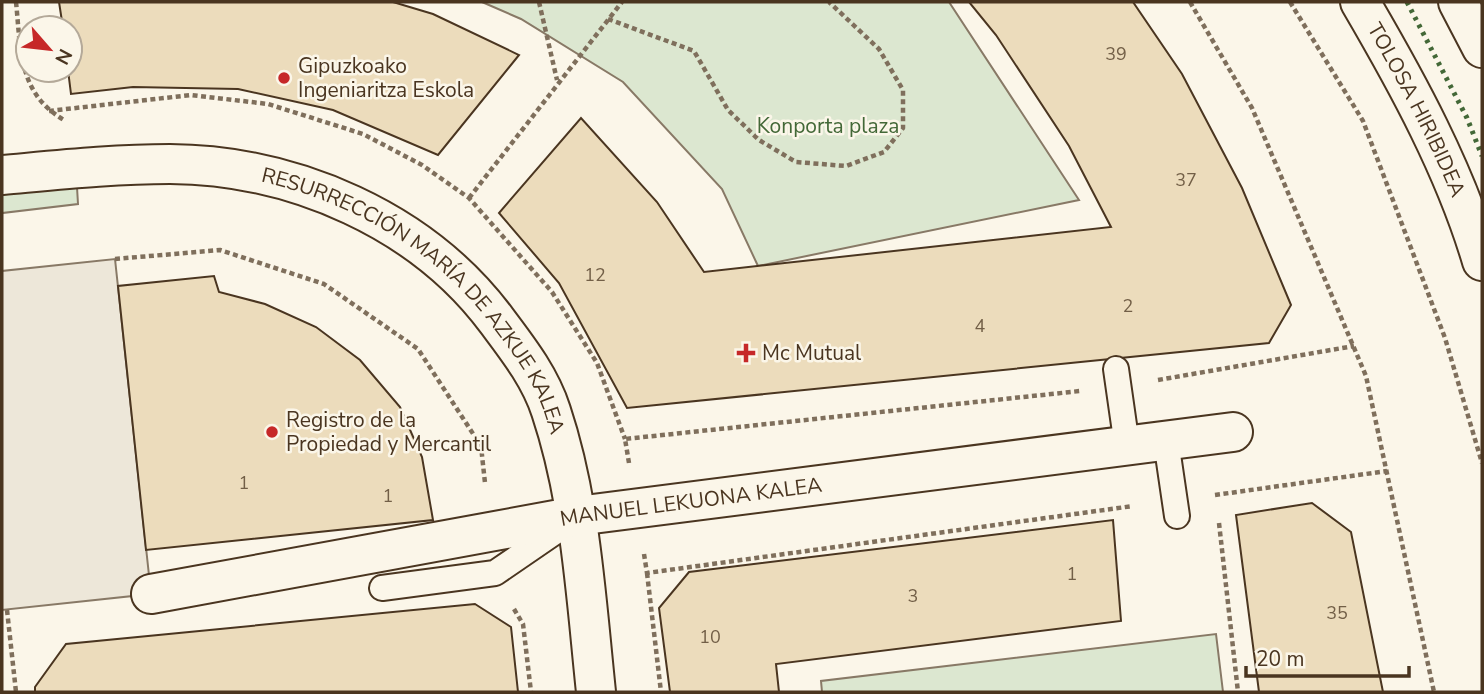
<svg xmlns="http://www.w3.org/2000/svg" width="1484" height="694" viewBox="0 0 1484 694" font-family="'Nunito Sans',sans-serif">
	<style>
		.green { fill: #dce7d0; stroke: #887966; stroke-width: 2 }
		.parking { fill: #ede7d9; stroke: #887966; stroke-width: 2 }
		.building { fill: #ecdcbc; stroke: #4a3520; stroke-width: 2 }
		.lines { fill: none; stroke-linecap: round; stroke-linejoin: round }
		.lane-casing { stroke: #4a3520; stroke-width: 28 }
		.street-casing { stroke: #4a3520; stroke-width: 42 }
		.secondary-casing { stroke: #4a3520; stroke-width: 42 }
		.path { stroke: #7f6f5c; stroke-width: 4.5; stroke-dasharray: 5 3.5; stroke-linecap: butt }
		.lane { stroke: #fbf6e9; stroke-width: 24 }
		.street { stroke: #fbf6e9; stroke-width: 38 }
		.secondary { stroke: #fbf6e9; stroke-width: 38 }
		.hedge { stroke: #436837; stroke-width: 5; stroke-dasharray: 3.5 5; stroke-linecap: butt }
		.poi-dot { fill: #c62828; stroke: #fbf6e9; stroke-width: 2.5 }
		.labels { text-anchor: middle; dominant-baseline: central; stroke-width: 5; stroke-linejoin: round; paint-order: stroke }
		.number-label { font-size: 18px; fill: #725f47 }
		.poi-label { font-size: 21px; fill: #4a3520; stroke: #fbf6e9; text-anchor: start }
		.street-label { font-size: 21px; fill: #4a3520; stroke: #fbf6e9 }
		.park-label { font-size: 21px; fill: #436837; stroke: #fbf6e9 }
	</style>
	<rect width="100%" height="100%" fill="#fbf6e9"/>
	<path class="green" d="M 482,2 L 949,2 L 1079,200 L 758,266 L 722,189 L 623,82 L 521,19 Z
		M 77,187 L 78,204 L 2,213 L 2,193 Z
		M 1216,634 L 1223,692 L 822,692 L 821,681 Z"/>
	<path class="parking" d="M 115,259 L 151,594 L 2,610 L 2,271 Z"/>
	<path class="building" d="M 59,2 L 393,2 L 433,14 L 519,55 L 438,155 L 333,110 L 238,89 L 133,87 L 71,94 L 68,70 L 70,28 L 63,28 Z
		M 969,2 L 1133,2 L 1182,74 L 1242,188 L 1291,305 L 1269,343 L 627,408 L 559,283 L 499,213 L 581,118 L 657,202 L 704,272 L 1111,227 L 1069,146 L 996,35 Z
		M 214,276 L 219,292 L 265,304 L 316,327 L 360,360 L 400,407 L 422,457 L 433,520 L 146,550 L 118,286 Z
		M 1312,503 L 1351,532 L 1383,692 L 1259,692 L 1236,515 Z
		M 1113,520 L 1121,621 L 776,664 L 779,692 L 670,692 L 659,608 L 689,572 Z
		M 475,604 L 511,627 L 518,692 L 35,692 L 35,687 L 66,644 Z"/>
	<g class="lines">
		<defs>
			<path id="lane" d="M 1116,369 L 1127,446
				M 1166,441 L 1177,516
				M 382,588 L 495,573 L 565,525"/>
			<g id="street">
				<path id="s1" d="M 2,175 C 58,170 114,164 170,164 C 294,165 422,220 497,321 C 518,349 540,377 551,411 C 581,501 586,598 596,692"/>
				<path id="s2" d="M 151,594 L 577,516 L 1233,432"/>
			</g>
			<g id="secondary">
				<path id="s3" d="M 1360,2 C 1408,84 1455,170 1482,261"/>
				<path d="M 1458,2 L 1482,48"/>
			</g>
		</defs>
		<use href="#lane" class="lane-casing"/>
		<use href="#street" class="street-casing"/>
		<use href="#secondary" class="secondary-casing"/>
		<path class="path" d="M 16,2 C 21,50 18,93 64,120
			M 539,2 L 557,80
			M 1190,2 L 1252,108 L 1366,376 L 1434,692
			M 1290,2 L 1363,121 L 1445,338 L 1482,463
			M 608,19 L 694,51 L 728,110 L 759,140 L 796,162 L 846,166 L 884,152 L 903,128 L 903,90 L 879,49 L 829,2
			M 49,111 L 191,95 L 268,104 L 363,134 L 422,165 L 469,198 L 552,292 L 597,363 L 625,439
			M 469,198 L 622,2
			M 115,259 L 220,250 L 324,284 L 418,349 L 481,446 L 485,483
			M 1158,380 L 1354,346
			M 629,463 L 625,439 L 1080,391
			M 1215,495 L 1387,471
			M 1219,523 L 1238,692
			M 644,554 L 647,573 L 1133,506
			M 647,573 L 661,692
			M 514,609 L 523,624 L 531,692
			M 7,610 L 16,692"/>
		<use href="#lane" class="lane"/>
		<use href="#street" class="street"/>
		<use href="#secondary" class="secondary"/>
		<path class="hedge" d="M 1407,2 L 1467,118 L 1482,156"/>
	</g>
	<g class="poi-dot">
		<circle cx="284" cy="78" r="7"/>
		<path d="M742.5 342.5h7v7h7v7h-7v7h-7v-7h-7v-7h7z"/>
		<circle cx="272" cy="432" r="7"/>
	</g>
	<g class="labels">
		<g class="number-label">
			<text x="1116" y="54">39</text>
			<text x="1186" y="180">37</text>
			<text x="595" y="275">12</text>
			<text x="1128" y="306">2</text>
			<text x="980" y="326">4</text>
			<text x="244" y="483">1</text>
			<text x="388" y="496">1</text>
			<text x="1072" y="574">1</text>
			<text x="913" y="596">3</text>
			<text x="1337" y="613">35</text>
			<text x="710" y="637">10</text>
		</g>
		<g class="poi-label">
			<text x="298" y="66">Gipuzkoako<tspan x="298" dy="24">Ingeniaritza Eskola</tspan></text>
			<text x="762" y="353">Mc Mutual</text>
			<text x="286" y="420">Registro de la<tspan x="286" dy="24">Propiedad y Mercantil</tspan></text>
		</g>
		<g class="street-label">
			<text stroke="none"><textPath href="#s3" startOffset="122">TOLOSA HIRIBIDEA</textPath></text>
			<text stroke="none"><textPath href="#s1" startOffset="467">RESURRECCIÓN MARÍA DE AZKUE KALEA</textPath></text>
			<text stroke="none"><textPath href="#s2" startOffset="548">MANUEL LEKUONA KALEA</textPath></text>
		</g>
		<g class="park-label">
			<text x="828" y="126">Konporta plaza</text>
		</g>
	</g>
	<rect width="1484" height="694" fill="none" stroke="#4a3520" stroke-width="7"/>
	<g transform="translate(49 49) rotate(118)"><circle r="33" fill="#fbf6e9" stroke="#b4a999" stroke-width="2"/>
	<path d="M0-5L12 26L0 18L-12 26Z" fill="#c62828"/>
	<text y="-10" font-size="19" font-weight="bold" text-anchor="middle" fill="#4a3520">N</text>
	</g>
	<path d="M1246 666v10h163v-10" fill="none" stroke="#4a3520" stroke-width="3.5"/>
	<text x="1256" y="666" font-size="21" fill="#4a3520" stroke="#fbf6e9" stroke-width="5" paint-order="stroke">20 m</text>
</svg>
